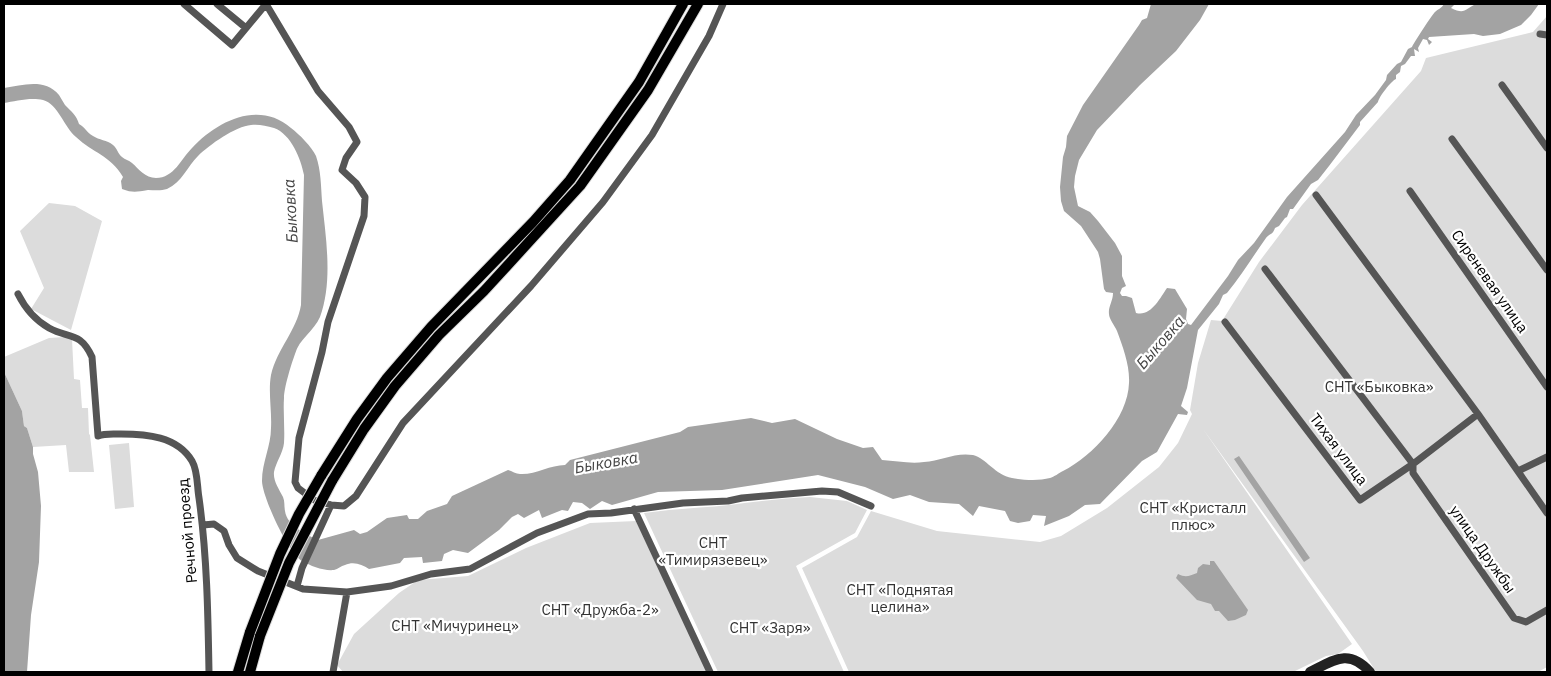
<svg xmlns="http://www.w3.org/2000/svg" width="1551" height="676" viewBox="0 0 1551 676" font-family="'IBM Plex Sans',sans-serif">
	<style>
		.green { fill: #dcdcdc }
		.water { fill: #a3a3a3 }
		.lines { fill: none; stroke-linecap: round; stroke-linejoin: round }
		.primary-casing { stroke: #dbdbdb; stroke-width: 12 }
		.minor { stroke: #555; stroke-width: 7 }
		.secondary { stroke: #222; stroke-width: 10 }
		.primary { stroke: #000; stroke-width: 10 }
		.primary-bridge-casing { stroke: #dbdbdb; stroke-width: 12; stroke-linecap: butt }
		.primary-bridge { stroke: #000; stroke-width: 10 }
		.labels { text-anchor: middle; dominant-baseline: central; stroke-width: 4.5; stroke-linejoin: round; paint-order: stroke }
		.street-label { font-size: 15px; fill: #000; stroke: #fff }
		.park-label { font-size: 15px; fill: #333; stroke: #fff }
		.water-label { font-size: 16px; font-style: italic; fill: #444; stroke: #fff }
	</style>
	<rect width="100%" height="100%" fill="#fff"/>
	<path class="green" d="M 1547,16 L 1547,667 L 1538,672 L 1376,672 L 1363,651 L 1203,429 L 1352,644 L 1338,654 L 1326,656 L 1293,672 L 849,672 L 802,568 L 857,537 L 871,511 L 937,531 L 1040,542 L 1061,536 L 1107,508 L 1159,467 L 1178,443 L 1192,414 L 1190,410 L 1198,363 L 1211,320 L 1222,321 L 1259,262 L 1302,205 L 1421,71 L 1426,58 L 1533,32 Z
		M 49,203 L 75,206 L 102,221 L 71,330 L 31,309 L 44,288 L 20,231 Z
		M 65,337 L 72,339 L 74,379 L 80,380 L 82,408 L 88,408 L 89,434 L 90,435 L 94,472 L 69,472 L 66,445 L 33,447 L 27,428 L 24,426 L 22,411 L 4,372 L 4,357 L 49,338 Z
		M 129,443 L 134,507 L 115,509 L 109,445 Z
		M 810,497 L 847,501 L 867,510 L 855,533 L 796,566 L 844,672 L 718,672 L 644,513 C 672,509 701,508 729,505 C 756,502 783,498 810,497 Z
		M 636,521 L 707,672 L 343,672 L 337,665 L 354,634 L 399,593 L 418,580 L 468,576 L 526,548 L 590,523 Z"/>
	<path class="water" d="M 1151,4 L 1209,4 L 1200,20 L 1176,51 L 1140,85 L 1097,130 L 1079,160 L 1075,176 L 1074,187 L 1078,206 L 1090,212 L 1098,221 L 1115,243 L 1122,256 L 1122,276 L 1126,286 L 1122,288 L 1120,293 L 1122,296 L 1126,296 L 1132,298 L 1136,313 C 1151,317 1160,298 1167,288 L 1175,289 L 1187,309 L 1186,319 L 1188,324 L 1191,325 L 1228,276 L 1238,260 L 1254,243 L 1287,197 L 1345,132 L 1356,115 L 1375,95 L 1386,80 L 1387,75 L 1397,64 L 1401,62 L 1408,49 L 1412,47 C 1413,44 1432,15 1435,12 C 1438,9 1442,8 1444,4 L 1455,4 L 1451,8 C 1465,15 1465,9 1476,4 L 1539,4 L 1531,15 L 1521,25 L 1500,34 L 1483,36 L 1474,34 L 1429,37 L 1428,39 L 1432,42 L 1429,45 L 1427,40 L 1423,39 L 1418,48 L 1419,52 L 1414,49 L 1415,56 L 1411,56 L 1405,64 L 1401,66 L 1400,72 L 1396,75 L 1396,79 C 1391,81 1379,97 1378,102 L 1360,122 L 1360,125 L 1329,166 L 1318,180 L 1311,184 L 1293,209 L 1290,209 L 1287,217 L 1285,218 L 1279,226 L 1275,228 C 1272,236 1271,232 1266,238 C 1253,256 1242,275 1227,293 L 1223,295 L 1219,304 L 1198,330 L 1187,388 L 1181,406 L 1188,412 L 1187,415 L 1178,414 L 1157,452 L 1142,461 L 1100,504 L 1085,505 L 1069,516 L 1044,526 L 1046,516 L 1033,515 L 1030,521 L 1018,523 L 1010,521 L 1005,511 L 979,506 L 973,516 L 959,504 L 929,502 L 910,495 L 893,499 L 865,487 L 818,475 L 722,490 L 658,492 L 612,505 L 602,501 L 590,509 L 582,503 L 573,502 L 568,511 L 562,510 L 542,518 L 539,510 L 524,518 L 518,514 L 512,517 L 499,530 L 468,553 L 453,550 L 444,554 L 442,561 L 423,563 L 422,557 L 404,558 L 400,563 L 369,569 C 362,564 353,561 345,565 C 341,566 338,569 334,570 C 323,571 311,566 302,561 C 288,553 262,496 262,481 C 262,462 271,446 271,428 C 272,411 268,392 271,375 C 277,349 297,330 301,305 L 304,175 C 301,159 291,134 274,128 C 266,126 259,124 251,125 C 236,126 209,145 198,156 C 187,167 182,182 167,189 C 161,191 154,190 148,190 C 136,192 133,193 122,189 L 121,181 L 123,177 C 110,155 93,153 76,137 C 64,127 58,104 43,100 C 31,97 15,101 4,103 L 4,88 C 23,85 45,78 59,95 C 61,98 63,102 65,105 C 71,111 77,116 79,124 C 86,128 86,132 93,136 C 99,140 107,140 113,145 C 117,148 118,154 122,157 C 125,160 129,160 132,163 C 139,169 145,178 156,178 C 174,178 181,159 192,148 C 217,121 259,100 291,128 C 299,134 312,147 316,156 C 321,170 321,187 322,201 C 326,239 333,281 320,317 C 314,331 299,339 295,354 C 291,365 284,388 284,398 C 283,413 285,428 284,443 C 283,453 276,462 274,472 C 273,481 279,489 283,497 C 285,502 284,506 285,511 C 287,526 306,534 318,540 L 354,530 L 360,534 L 367,532 L 387,518 L 407,515 L 409,519 L 418,519 L 427,511 L 447,504 L 452,496 L 508,470 C 512,471 516,474 520,474 C 535,475 550,465 565,465 L 570,460 L 680,432 L 688,427 L 751,418 L 772,423 L 795,419 L 837,439 L 863,448 L 873,447 L 882,460 C 896,461 911,464 924,462 C 941,461 955,452 973,455 C 986,458 995,475 1012,478 C 1023,480 1039,481 1050,478 C 1054,477 1059,473 1063,471 C 1093,456 1128,418 1129,383 C 1130,366 1123,347 1117,331 C 1115,326 1109,319 1109,314 C 1108,307 1113,301 1113,293 L 1106,292 L 1104,289 L 1100,259 L 1098,252 L 1081,226 L 1064,211 L 1061,201 L 1060,187 L 1063,157 L 1066,147 L 1067,136 L 1083,105 L 1139,25 L 1142,20 L 1147,18 Z
		M 4,372 L 22,411 L 24,426 L 27,428 L 33,447 L 33,454 L 38,472 L 41,506 L 39,562 L 31,615 L 27,672 L 4,672 Z
		M 1239,456 L 1310,558 L 1304,562 L 1234,459 Z
		M 1210,561 L 1214,561 L 1248,610 L 1246,615 L 1235,620 L 1228,621 L 1219,611 L 1215,611 L 1211,604 L 1197,600 L 1176,578 L 1178,574 C 1186,578 1189,576 1197,573 L 1198,568 L 1203,564 L 1210,565 Z"/>
	<g class="lines">
		<defs>
			<path id="primary" d="M 321,476 L 357,419 L 387,378 L 431,327 L 533,222 L 570,180 L 639,82 L 683,4
				M 332,481 L 364,429 L 395,386 L 439,335 L 484,291 L 580,186 L 648,90 L 698,4
				M 238,672 L 250,632
				M 250,672 L 260,636"/>
		</defs>
		<use href="#primary" class="primary-casing"/>
		<path class="minor" d="M 184,4 L 232,45 L 266,4 L 318,91 L 349,127 L 357,142 L 346,158 L 342,170 L 356,183 L 365,197 L 364,216 L 328,322 L 322,352 L 299,438 L 295,482 L 298,488 L 314,500 L 331,505 L 344,506 L 356,496 L 403,423 L 531,286 L 603,202 L 652,135 L 709,36 L 723,4
			M 217,4 L 246,28
			M 1540,34 L 1547,35
			M 1502,85 L 1547,148
			M 1452,139 L 1547,270
			M 1410,191 L 1547,387
			M 1316,195 L 1478,414 L 1547,513
			M 1265,269 L 1413,464 L 1413,473 L 1514,618 L 1526,622 L 1547,610
			M 18,294 C 25,308 35,320 49,328 C 69,339 80,331 92,357 L 98,436 C 105,433 113,434 121,434 C 146,434 177,436 192,461 C 198,471 197,487 199,498 C 207,555 208,614 209,672
			M 1225,322 L 1360,500 L 1413,464 L 1478,414
			M 1518,471 L 1547,457
			M 634,509 L 710,672
			M 203,525 L 214,524 L 224,531 L 229,545 L 237,558 L 258,571 L 303,589 L 347,592 L 391,586 L 431,574 L 470,569 L 537,533 L 588,514 L 611,513 L 683,503 L 728,501 L 742,498 L 822,491 L 838,492 L 871,506
			M 297,586 L 302,568 L 331,505
			M 333,672 L 347,592"/>
		<path class="secondary" d="M 1310,672 C 1334,660 1349,648 1370,672"/>
		<use href="#primary" class="primary"/>
		<defs>
			<path id="primary-bridge" d="M 250,632 L 280,554 L 299,514 L 321,476
				M 260,636 L 289,563 L 332,481"/>
		</defs>
		<use href="#primary-bridge" class="primary-bridge-casing"/>
		<use href="#primary-bridge" class="primary-bridge"/>
	</g>
	<g class="labels">
		<g class="street-label">
			<text transform="translate(1490 281) rotate(55)">Сиреневая улица</text>
			<text transform="translate(1339 449) rotate(53)">Тихая улица</text>
			<text transform="translate(187 531) rotate(-95)">Речной проезд</text>
			<text transform="translate(1483 549) rotate(55)">улица Дружбы</text>
		</g>
		<g class="park-label">
			<text x="1379" y="386">СНТ «Быковка»</text>
			<text x="1193" y="507">СНТ «Кристалл<tspan x="1193" dy="17">плюс»</tspan></text>
			<text x="713" y="542">СНТ<tspan x="713" dy="17">«Тимирязевец»</tspan></text>
			<text x="900" y="589">СНТ «Поднятая<tspan x="900" dy="17">целина»</tspan></text>
			<text x="600" y="609">СНТ «Дружба-2»</text>
			<text x="455" y="625">СНТ «Мичуринец»</text>
			<text x="770" y="627">СНТ «Заря»</text>
		</g>
		<g class="water-label">
			<text transform="translate(290 211) rotate(-93)">Быковка</text>
			<text transform="translate(1160 342) rotate(-49)">Быковка</text>
			<text transform="translate(606 462) rotate(-10)">Быковка</text>
		</g>
	</g>
	<rect width="1551" height="676" fill="none" stroke="#000000" stroke-width="10"/>
</svg>
